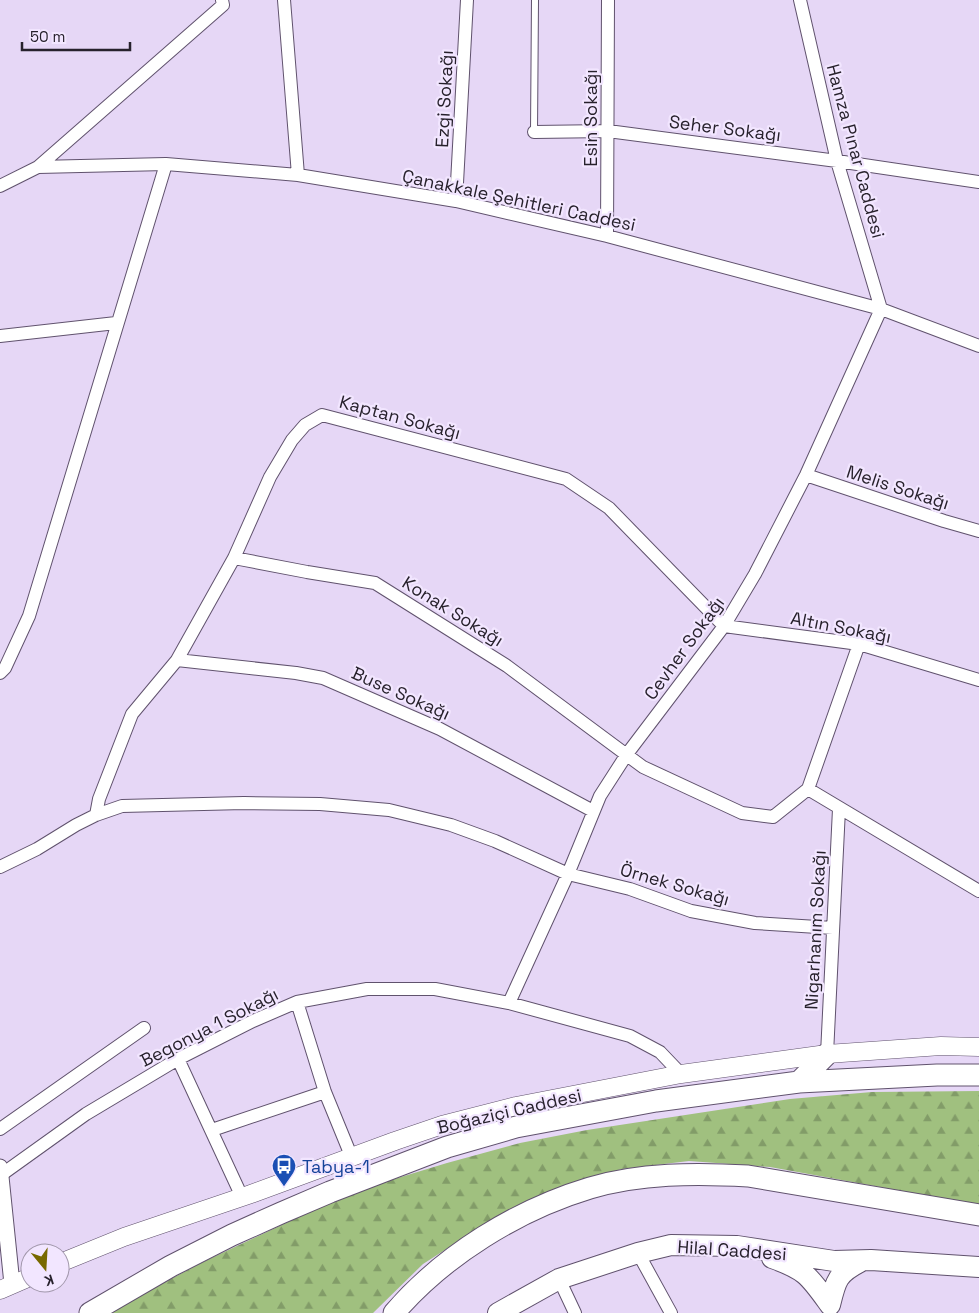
<svg xmlns="http://www.w3.org/2000/svg" width="979" height="1313" viewBox="0 0 979 1313" font-family="'Space Grotesk',sans-serif">
	<style>
		.forest { fill: url(#forest-firs) }
		.lines { fill: none; stroke-linecap: round; stroke-linejoin: round }
		.service-casing { stroke: #60526d; stroke-width: 8 }
		.minor-casing { stroke: #60526d; stroke-width: 14 }
		.tertiary-casing { stroke: #60526d; stroke-width: 17 }
		.secondary-casing { stroke: #60526d; stroke-width: 19 }
		.primary-casing { stroke: #60526d; stroke-width: 22 }
		.trunk-casing { stroke: #60526d; stroke-width: 23 }
		.service { stroke: #fff; stroke-width: 6 }
		.minor { stroke: #fff; stroke-width: 12 }
		.tertiary { stroke: #fff; stroke-width: 15 }
		.secondary { stroke: #fff; stroke-width: 18 }
		.primary { stroke: #fff; stroke-width: 20 }
		.trunk { stroke: #fff; stroke-width: 21 }
		.labels { text-anchor: middle; dominant-baseline: central; stroke-width: 4.5; stroke-linejoin: round; paint-order: stroke }
		.street-label { font-size: 18px; fill: #27212c; stroke: #f2e6ff }
		.transit-label { font-size: 18px; fill: #164399; stroke: #f2e6ff; text-anchor: start }
	</style>
	<defs>
		<pattern id="forest-firs" width="22" height="20" patternUnits="userSpaceOnUse" patternTransform="scale(1.25)"><rect width="22" height="20" fill="#a0c07f"/><path d="M5 1l3.5 6h-7zM16 11l3.5 6h-7z" fill="#829c68"/></pattern>
	</defs>
	<rect width="100%" height="100%" fill="#e6d7f6"/>
	<path class="forest" d="M 979,1091 L 979,1205 L 770,1167 L 689,1161 L 622,1169 L 557,1188 L 495,1218 L 423,1264 L 373,1313 L 106,1313 L 203,1262 L 309,1212 L 368,1187 L 447,1163 L 520,1143 L 587,1130 L 790,1099 L 872,1092 Z"/>
	<g class="lines">
		<defs>
			<path id="service" d="M 534,132 L 535,0"/>
			<path id="minor" d="M 284,0 L 298,175
				M 800,0 L 837,161 L 881,309
				M 534,132 L 608,131 L 837,161 L 979,182
				M 38,167 L 166,164 L 298,175 L 456,201 L 607,236 L 881,309 L 979,346
				M 0,186 L 38,167 L 223,5 L 222,0
				M 456,201 L 467,0
				M 607,236 L 608,0
				M 0,336 L 116,323
				M 806,475 L 944,521 L 979,531
				M 234,558 L 307,572 L 375,583 L 507,666 L 643,767 L 742,813 L 773,817 L 808,789
				M 177,660 L 296,673 L 323,678 L 440,729 L 593,811
				M 0,673 L 5,668 L 29,616 L 166,164
				M 808,789 L 979,891
				M 808,789 L 859,644
				M 96,815 L 99,799 L 132,714 L 177,660 L 234,558 L 270,477 L 292,440 L 305,425 L 322,415 L 566,479 L 609,508 L 724,626 L 859,644 L 979,680
				M 0,867 L 37,849 L 76,825 L 96,815 L 122,806 L 244,803 L 320,804 L 389,810 L 451,825 L 495,841 L 568,874 L 630,889 L 691,911 L 755,923 L 833,928
				M 297,1002 L 325,1092 L 352,1158
				M 509,1003 L 568,874 L 600,796 L 627,754 L 724,626 L 755,574 L 806,475 L 881,309
				M 827,1054 L 839,809
				M 178,1059 L 242,1197
				M 0,1129 L 144,1028
				M 212,1130 L 325,1092
				M 1,1175 L 86,1114 L 178,1059 L 253,1021 L 297,1002 L 367,989 L 435,989 L 509,1003 L 630,1036 L 660,1052 L 681,1074
				M 638,1253 L 671,1313
				M 559,1279 L 575,1313"/>
			<path id="tertiary" d="M 0,1167 L 12,1284"/>
			<path id="secondary" d="M 60,1263 L 124,1237 L 251,1194 L 395,1141 L 442,1125 L 516,1106 L 681,1074 L 827,1054 L 941,1046 L 979,1047
				M 0,1290 L 30,1277"/>
			<path id="primary" d="M 772,1258 C 806,1270 809,1276 830,1305
				M 830,1305 C 836,1280 837,1274 860,1262
				M 498,1313 L 559,1279 L 638,1253 L 671,1245 L 737,1246 L 834,1261 L 871,1260 L 979,1267"/>
			<path id="trunk" d="M 799,1082 L 827,1054
				M 90,1313 L 171,1266 L 232,1235 L 281,1213 L 330,1192 L 447,1147 L 516,1127 L 656,1101 L 799,1082 L 937,1075 L 979,1075
				M 394,1313 C 444,1255 517,1210 590,1188 C 640,1173 696,1173 748,1176 L 979,1215"/>
		</defs>
		<use href="#service" class="service-casing"/>
		<use href="#minor" class="minor-casing"/>
		<use href="#tertiary" class="tertiary-casing"/>
		<use href="#secondary" class="secondary-casing"/>
		<use href="#primary" class="primary-casing"/>
		<use href="#trunk" class="trunk-casing"/>
		<use href="#service" class="service"/>
		<use href="#minor" class="minor"/>
		<use href="#tertiary" class="tertiary"/>
		<use href="#secondary" class="secondary"/>
		<use href="#primary" class="primary"/>
		<use href="#trunk" class="trunk"/>
	</g>
	<defs>
		<symbol id="bus-pin" viewBox="-11 -11 22 30"><path d="M0 17L-7.5 6A9.5 9.5 0 1 1 7.5 6Z" fill="#1a4fb4" stroke="#f2e6ff"/><path d="M-5-6H5V4H4V6H2V4H-2V6H-4V4H-5ZM-3.5-4V0h7V-4ZM-3.5 1.2v1.5H-2V1.2ZM2 1.2v1.5H3.5V1.2Z" fill="#fff"/></symbol>
	</defs>
	<g fill-rule="evenodd">
		<use href="#bus-pin" x="270" y="1152" width="28" height="38"/>
	</g>
	<g class="labels">
		<g class="street-label">
			<text transform="translate(444 99) rotate(-87)">Ezgi Sokağı</text>
			<text transform="translate(590 118) rotate(-90)">Esin Sokağı</text>
			<text transform="translate(725 128) rotate(7)">Seher Sokağı</text>
			<text transform="translate(856 151) rotate(75)">Hamza Pınar Caddesi</text>
			<text transform="translate(519 200) rotate(12)">Çanakkale Şehitleri Caddesi</text>
			<text transform="translate(400 417) rotate(15)">Kaptan Sokağı</text>
			<text transform="translate(898 487) rotate(18)">Melis Sokağı</text>
			<text transform="translate(453 611) rotate(32)">Konak Sokağı</text>
			<text transform="translate(841 627) rotate(11)">Altın Sokağı</text>
			<text transform="translate(684 648) rotate(-54)">Cevher Sokağı</text>
			<text transform="translate(401 693) rotate(24)">Buse Sokağı</text>
			<text transform="translate(675 884) rotate(16)">Örnek Sokağı</text>
			<text transform="translate(815 930) rotate(-87)">Nigarhanım Sokağı</text>
			<text transform="translate(209 1027) rotate(-27)">Begonya 1 Sokağı</text>
			<text transform="translate(509 1111) rotate(-13)">Boğaziçi Caddesi</text>
			<text transform="translate(732 1250) rotate(4)">Hilal Caddesi</text>
		</g>
		<g class="transit-label">
			<text x="302" y="1166">Tabya-1</text>
		</g>
	</g>
	<g transform="translate(45 1268) rotate(162)"><circle r="24" fill="#f2e6ff" stroke="#a197ab"/>
	<path d="M0-4L9 19L0 12L-9 19Z" fill="#786900"/>
	<text y="-8" font-size="14" font-weight="bold" text-anchor="middle" fill="#27212c">K</text>
	</g>
	<path d="M22 42v8h108v-8" fill="none" stroke="#27212c" stroke-width="2.5"/>
	<text x="30" y="42" font-size="15" fill="#27212c" stroke="#f2e6ff" stroke-width="4" paint-order="stroke">50 m</text>
</svg>
